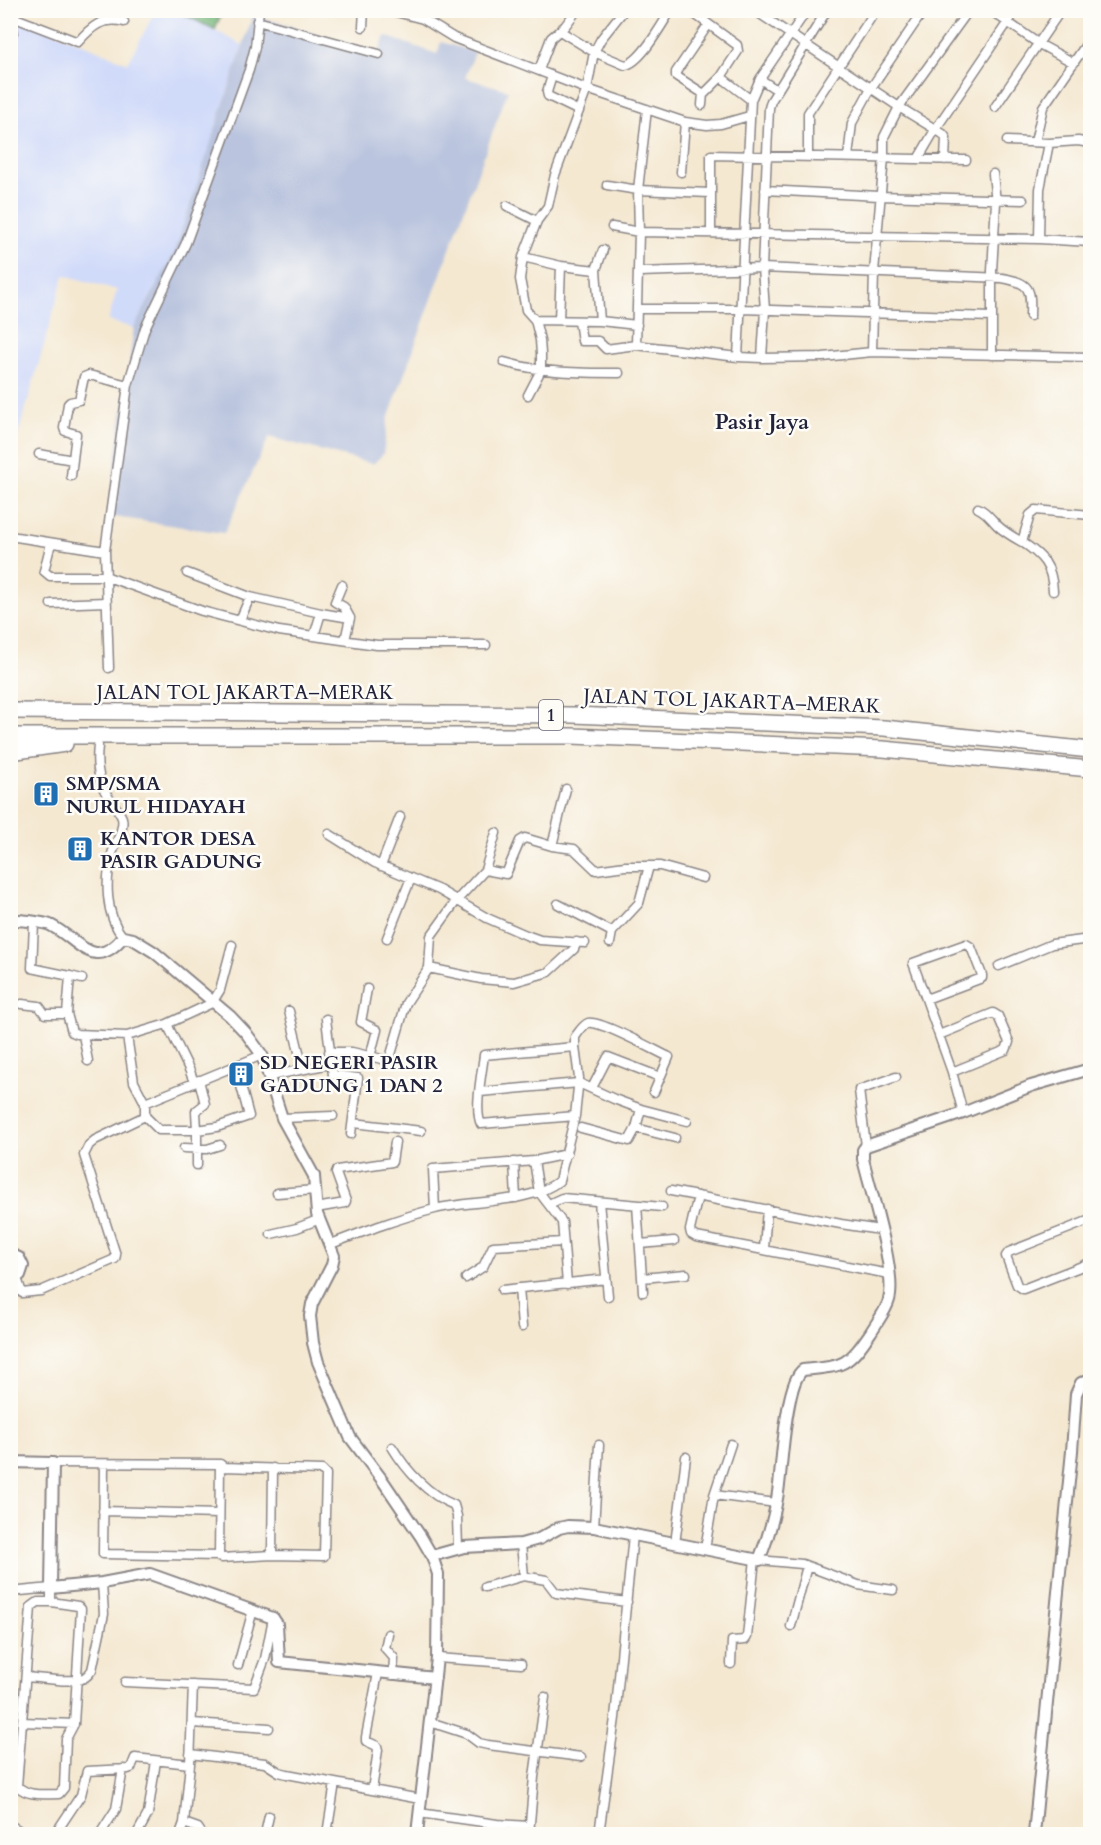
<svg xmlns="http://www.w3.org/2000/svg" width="1101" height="1845" viewBox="0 0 1101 1845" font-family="Cardo,serif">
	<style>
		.built { fill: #d0daf9 }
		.industrial { fill: #bac4de }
		.forest { fill: #6fb276; stroke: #486a58; stroke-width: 1.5 }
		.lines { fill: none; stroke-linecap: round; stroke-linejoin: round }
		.minor-casing { stroke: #8b8586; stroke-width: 11 }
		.tertiary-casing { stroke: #8b8586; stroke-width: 14 }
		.motorway-casing { stroke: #8b8586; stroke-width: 18 }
		.minor { stroke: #fff; stroke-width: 8 }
		.tertiary { stroke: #fff; stroke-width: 10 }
		.motorway { stroke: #fff; stroke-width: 15 }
		.labels { text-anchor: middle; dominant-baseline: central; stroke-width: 5; stroke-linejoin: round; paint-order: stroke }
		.shield { fill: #fdfcf7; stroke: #646373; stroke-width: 1.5 }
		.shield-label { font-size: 18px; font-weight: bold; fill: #22223b }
		.street-label { font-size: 20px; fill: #22223b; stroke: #fdfcf7 }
		.poi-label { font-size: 20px; font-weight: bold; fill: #22223b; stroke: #fdfcf7; text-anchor: start }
		.quarter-label { font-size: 22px; font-weight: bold; fill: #22223b; stroke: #fdfcf7 }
	</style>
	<rect width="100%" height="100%" fill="#fdfcf7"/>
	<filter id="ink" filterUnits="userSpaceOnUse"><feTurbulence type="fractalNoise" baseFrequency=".0167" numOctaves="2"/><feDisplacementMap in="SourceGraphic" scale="12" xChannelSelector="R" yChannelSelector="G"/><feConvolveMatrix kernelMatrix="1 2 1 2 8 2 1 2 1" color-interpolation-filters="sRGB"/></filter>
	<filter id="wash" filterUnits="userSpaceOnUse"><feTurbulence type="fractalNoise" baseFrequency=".008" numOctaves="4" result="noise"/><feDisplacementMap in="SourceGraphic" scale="24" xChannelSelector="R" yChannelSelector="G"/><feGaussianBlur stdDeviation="1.35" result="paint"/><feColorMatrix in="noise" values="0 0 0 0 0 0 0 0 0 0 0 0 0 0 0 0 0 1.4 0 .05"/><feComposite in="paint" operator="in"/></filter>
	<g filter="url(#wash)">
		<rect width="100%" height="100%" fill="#f4e8d1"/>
		<path class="built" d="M 155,11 L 177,11 L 243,45 L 175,251 L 134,328 L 108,321 L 117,290 L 64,275 L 11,460 L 11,14 L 128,63 Z"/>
		<path class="industrial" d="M 253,15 L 379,53 L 385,36 L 437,54 L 441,42 L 475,52 L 465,78 L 508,90 L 388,419 L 383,454 L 373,464 L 269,437 L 224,533 L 108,516 L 134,328 L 175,251 Z"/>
		<path class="forest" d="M 177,11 L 222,11 L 215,30 Z"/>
	</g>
	<g filter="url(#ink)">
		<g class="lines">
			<defs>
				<path id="minor" d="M 388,10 L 423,19 L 454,38 L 581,87 L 685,122 L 707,125 L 721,124 L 749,116
					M 689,10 L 737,45 L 738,51 L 721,77 L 751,100
					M 754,10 L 899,107 L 943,134 L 946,138 L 945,160
					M 990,10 L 1039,44 L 1074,63
					M 10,16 L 78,42 C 91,27 103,16 124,22
					M 257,21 L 379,54
					M 708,25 L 676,72 L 676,76 L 704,94 L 721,77
					M 363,27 L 364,10
					M 10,31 L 13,32 L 11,16
					M 560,31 L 594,52 L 625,65 C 641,63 662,24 671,10
					M 539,70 L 551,38 L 565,26 L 577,10
					M 552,76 L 547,92 L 548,96 L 579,111
					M 760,79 L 777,90
					M 702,105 L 703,93
					M 995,107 L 1061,10
					M 1007,141 L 1049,143 L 1078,141 L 1090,143
					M 1035,142 L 1043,107 L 1090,39
					M 808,156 L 808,113 L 876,10
					M 848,157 L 852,123 L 871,88 L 924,10
					M 918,159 L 935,130 L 1016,10
					M 681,172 L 685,122
					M 607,185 L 638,190 L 647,109
					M 765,190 L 879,196 L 1023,200
					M 710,193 L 638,190 L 639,232 L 636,345 L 738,357 L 762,358 L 823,357 L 872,352 L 1090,357
					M 507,206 L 537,221
					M 612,227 L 639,232 L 1039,239 L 1090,242
					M 711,232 L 711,155 L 966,160
					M 1039,239 L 1040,189 L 1049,143
					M 523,257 L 561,266 L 596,270
					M 639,272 L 762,268 L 1002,278 C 1031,283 1031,289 1030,316
					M 637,309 L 742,309 L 992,317
					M 535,320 L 600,321 L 637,325
					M 559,320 L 561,266
					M 579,321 L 582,341 L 598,341 L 606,349 L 636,345
					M 600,321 L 596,270 L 603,250
					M 872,352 L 874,272 L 884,158 L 884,137 L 899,107 L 969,10
					M 992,355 L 992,271 L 996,202 L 993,174
					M 738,357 L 751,100 L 760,79 L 807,10
					M 762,358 L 765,310 L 762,268 L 769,108 L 771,101 L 827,10
					M 504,362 C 542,373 581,373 619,373
					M 528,395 L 541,370 L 541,354 L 540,340 L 535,320 L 526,310 L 520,279 L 523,257 L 537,221 L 548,206 L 555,175 L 587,89 L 594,52 L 601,39 L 624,10
					M 39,454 L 73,460
					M 71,476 L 76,434 L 65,431 L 64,428 L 68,404 L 70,402 L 79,400 L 84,377 L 89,375 L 128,385
					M 978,508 C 987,512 990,518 997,525 C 1004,532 1013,537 1022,542
					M 10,536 L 105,551
					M 51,543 L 44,571 L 50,576 L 105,576 L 202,611 L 279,631 L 377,645 L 486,645
					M 187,573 L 250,597
					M 342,585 L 335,602 L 344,607 L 350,618
					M 1053,591 C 1052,566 1043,556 1022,542 L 1030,515 L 1036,510 L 1090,515
					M 51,604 L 106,602
					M 321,613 L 350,618 L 345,640
					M 240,620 L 250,597 L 321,613 L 314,636
					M 109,668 L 105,551 L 128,385 L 145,328 L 186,243 L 249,70 L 255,47 L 259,10
					M 98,746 C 96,763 98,781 107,795 C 111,802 119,810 122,818 C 125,829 115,843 112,854 C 105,880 105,915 123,937
					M 329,834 L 375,863 L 439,890 L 487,918 L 526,935 L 540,940 L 585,943
					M 552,846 L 566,789
					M 381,866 L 400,817
					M 485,870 L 506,874 L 520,841 L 525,838 L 552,846 L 574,849 L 596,870 L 625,866 L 660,866 L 703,878
					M 558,904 L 612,932
					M 34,923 L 32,968 L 70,976 L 67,1014 L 72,1032 L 77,1034 L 127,1036 L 167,1024 L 212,1003 L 220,990 L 232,945
					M 387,938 L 411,878
					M 610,943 L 612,932 L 639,903 L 649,866
					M 966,944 L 971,947 L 982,975 L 982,978 L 926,999 L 913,963 Z
					M 999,966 L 1052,944 L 1090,939
					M 429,968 L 481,979 L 514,982 L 549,972 L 574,949 L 577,942
					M 70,976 L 82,979
					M 367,989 L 361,1022 L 377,1030 L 370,1057
					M 926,999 L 952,1072 L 963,1113
					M 22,1004 L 39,1006 L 45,1014 L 67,1014
					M 289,1011 L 303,1068
					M 326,1019 L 333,1075 L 358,1078 L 351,1134
					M 167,1024 L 189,1069 L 194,1082
					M 83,1035 L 88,1061
					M 939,1035 L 993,1013 L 998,1016 L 1009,1042 L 1006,1050 L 952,1072
					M 127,1036 L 134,1082 L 145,1103
					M 575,1047 L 575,1037 C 578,1033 583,1025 588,1023 C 600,1020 656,1051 669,1057 L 654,1092
					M 329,1052 L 352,1052 L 386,1060 L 390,1058 L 406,1003 L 429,968 L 431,936 L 457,900 L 485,870 L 496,833
					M 270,1076 L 330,1064
					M 592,1088 L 608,1057 L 660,1077
					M 480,1092 L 579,1083 L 614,1099 L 641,1109 L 636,1128 L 629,1141 L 581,1128
					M 641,1109 L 687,1121
					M 145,1116 L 159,1130 L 197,1130 L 196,1111 L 205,1104 L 199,1080
					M 282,1118 L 333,1116
					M 354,1123 L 421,1131
					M 636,1128 L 675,1138
					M 866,1146 L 859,1090 L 896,1077
					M 184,1148 L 207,1149 L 220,1145
					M 534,1161 L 567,1154
					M 514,1162 L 516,1198
					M 197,1165 L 197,1130 L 217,1127 L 249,1116 L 241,1086
					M 671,1191 L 841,1224 L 880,1230
					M 277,1193 L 315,1190
					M 698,1196 L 690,1230 L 691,1234 L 696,1237 L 889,1274
					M 599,1202 L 608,1296
					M 549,1204 L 562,1198 L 662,1207
					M 637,1205 L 643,1292
					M 316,1208 L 345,1203 L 346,1201 L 336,1173 L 337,1170 L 392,1162 L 395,1142
					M 435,1209 L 433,1169 L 534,1161 L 539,1192 L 562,1222 L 567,1284
					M 1090,1220 L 1009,1252 L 1006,1256 L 1017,1285 L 1023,1289 L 1090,1263
					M 271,1234 L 297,1228 L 320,1219
					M 331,1244 C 365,1231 399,1218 435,1209 C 472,1200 530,1204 559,1181 L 575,1116 L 579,1078 L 575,1047 L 484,1055 C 482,1072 474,1110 481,1124 L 575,1116
					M 640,1244 L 674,1241
					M 764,1249 L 767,1209
					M 17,1278 L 22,1293 L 41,1291 L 115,1259 L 116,1255 L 84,1155 L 89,1145 L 95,1140 L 145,1116 L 145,1103 L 262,1055
					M 466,1278 L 483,1267 L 493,1246 L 563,1242
					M 642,1278 L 686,1274
					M 519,1288 L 522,1327
					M 502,1290 L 606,1279
					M 392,1447 C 406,1470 428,1495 454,1505 L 457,1516 L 458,1548
					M 53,1463 L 220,1464 L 224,1467 L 322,1470 L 326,1474 L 324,1556 L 272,1555 L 222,1558 L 219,1556 L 220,1464
					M 104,1464 L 103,1554 L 219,1556
					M 714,1495 L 731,1444
					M 103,1511 L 219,1514
					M 594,1527 L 599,1445
					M 521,1544 L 524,1576
					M 675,1544 L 686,1457
					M 705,1549 L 714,1495 L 776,1503
					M 272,1555 L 273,1468
					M 759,1560 L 802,1564 L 858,1585 L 893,1590
					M 485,1587 L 524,1576 L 546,1580 L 556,1593 L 627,1602
					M 10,1592 L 51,1588 L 51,1602
					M 38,1602 L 51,1602 L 78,1606 L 81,1609 L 74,1724 L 66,1739 L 64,1788 L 59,1794 C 44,1794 29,1797 17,1786 L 31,1607 Z
					M 791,1626 L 807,1566
					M 388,1634 L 385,1648 L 394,1658 L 393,1675
					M 437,1658 L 521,1664
					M 731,1664 L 732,1641 L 745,1640 L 747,1637 L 755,1559
					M 238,1665 L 253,1610
					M 26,1677 C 41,1678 67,1683 81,1679 C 86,1678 89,1674 92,1670 L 104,1614 L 102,1583
					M 125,1682 L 254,1688 L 265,1659 L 273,1618
					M 22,1722 L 74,1724
					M 430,1722 L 467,1734 L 479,1743 L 488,1745 L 581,1757
					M 192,1723 L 269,1728
					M 190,1754 L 265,1763 L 279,1772 L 287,1774 L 420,1799
					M 372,1790 L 378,1750 L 377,1746 L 366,1741 L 366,1737 L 378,1673
					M 419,1813 L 497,1824 L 529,1826
					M 184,1823 L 198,1828 L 202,1834
					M 10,1825 L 25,1834
					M 55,1834 L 81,1795 L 87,1771 L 128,1769 L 131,1768 L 135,1758 L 190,1764
					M 100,1834 L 116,1809 L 123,1769
					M 137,1834 L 148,1814 L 156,1761
					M 180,1834 L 184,1823 L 190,1764 L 193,1685
					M 265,1834 L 269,1816
					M 327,1834 L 335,1783
					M 529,1834 L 534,1777 L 545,1697
					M 599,1834 L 615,1718 L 633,1535"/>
				<path id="tertiary" d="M 10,919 C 21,921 44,921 52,926 C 80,941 94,972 123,937 L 133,939 L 154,952 L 230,1016 L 246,1033 L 262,1055 L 282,1118 L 314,1176 L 317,1214 L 334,1256 L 332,1265 L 312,1304 L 310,1316 L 313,1343 L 318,1362 L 350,1437 L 383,1481 L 421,1537 L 432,1556 L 438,1574 L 437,1658 L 417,1834
					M 10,1254 L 19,1258 L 23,1266 L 20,1275 L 10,1281
					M 10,1462 L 53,1463 L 51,1588 L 102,1583 L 150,1574 L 273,1618 L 277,1624 L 279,1662 L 435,1678
					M 432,1556 L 464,1547 L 521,1544 L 539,1539 L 559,1528 L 568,1526 L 594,1527 L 759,1560 C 769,1536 776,1511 779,1485 C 782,1462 786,1381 803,1370 C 844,1366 847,1367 871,1332 C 877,1322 886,1311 889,1300 C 897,1273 870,1189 863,1159 L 863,1150 L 866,1146 L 963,1113 L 1031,1086 L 1090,1069
					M 1034,1834 L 1072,1451 L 1076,1394 L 1081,1383 L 1090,1379"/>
				<path id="motorway" d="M 10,711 L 573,715 L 884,728 L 1090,750
					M 10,736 L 572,736 L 883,749 L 1090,769
					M 10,752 L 65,744"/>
			</defs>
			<use href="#minor" class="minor-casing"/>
			<use href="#tertiary" class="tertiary-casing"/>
			<use href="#motorway" class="motorway-casing"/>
			<use href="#minor" class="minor"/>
			<use href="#tertiary" class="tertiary"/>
			<use href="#motorway" class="motorway"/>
		</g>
	</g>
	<defs>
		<symbol id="building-square" viewBox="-11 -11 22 22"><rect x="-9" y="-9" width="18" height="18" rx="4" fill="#1f6fb2" stroke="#fdfcf7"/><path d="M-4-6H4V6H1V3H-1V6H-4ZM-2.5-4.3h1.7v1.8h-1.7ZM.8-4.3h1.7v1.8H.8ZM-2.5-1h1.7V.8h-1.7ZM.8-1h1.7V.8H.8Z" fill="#fff"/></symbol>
	</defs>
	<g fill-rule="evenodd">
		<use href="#building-square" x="31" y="779" width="30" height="30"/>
		<use href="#building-square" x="65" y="834" width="30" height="30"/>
		<use href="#building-square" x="226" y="1059" width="30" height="30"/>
	</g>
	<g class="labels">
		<rect class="shield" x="539" y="700" width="24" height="30" rx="4.5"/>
		<g class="shield-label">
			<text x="551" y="715">1</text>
		</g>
		<g class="street-label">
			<text x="245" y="692">JALAN TOL JAKARTA–MERAK</text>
			<text transform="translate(732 701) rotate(2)">JALAN TOL JAKARTA–MERAK</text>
		</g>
		<g class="poi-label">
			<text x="66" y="783">SMP/SMA<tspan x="66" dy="23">NURUL HIDAYAH</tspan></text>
			<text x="100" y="838">KANTOR DESA<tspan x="100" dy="23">PASIR GADUNG</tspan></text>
			<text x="260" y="1062">SD NEGERI PASIR<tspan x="260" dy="23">GADUNG 1 DAN 2</tspan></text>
		</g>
		<g class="quarter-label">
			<text x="762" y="422">Pasir Jaya</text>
		</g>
	</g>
	<rect width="1101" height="1845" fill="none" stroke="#fdfcf7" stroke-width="36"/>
</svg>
